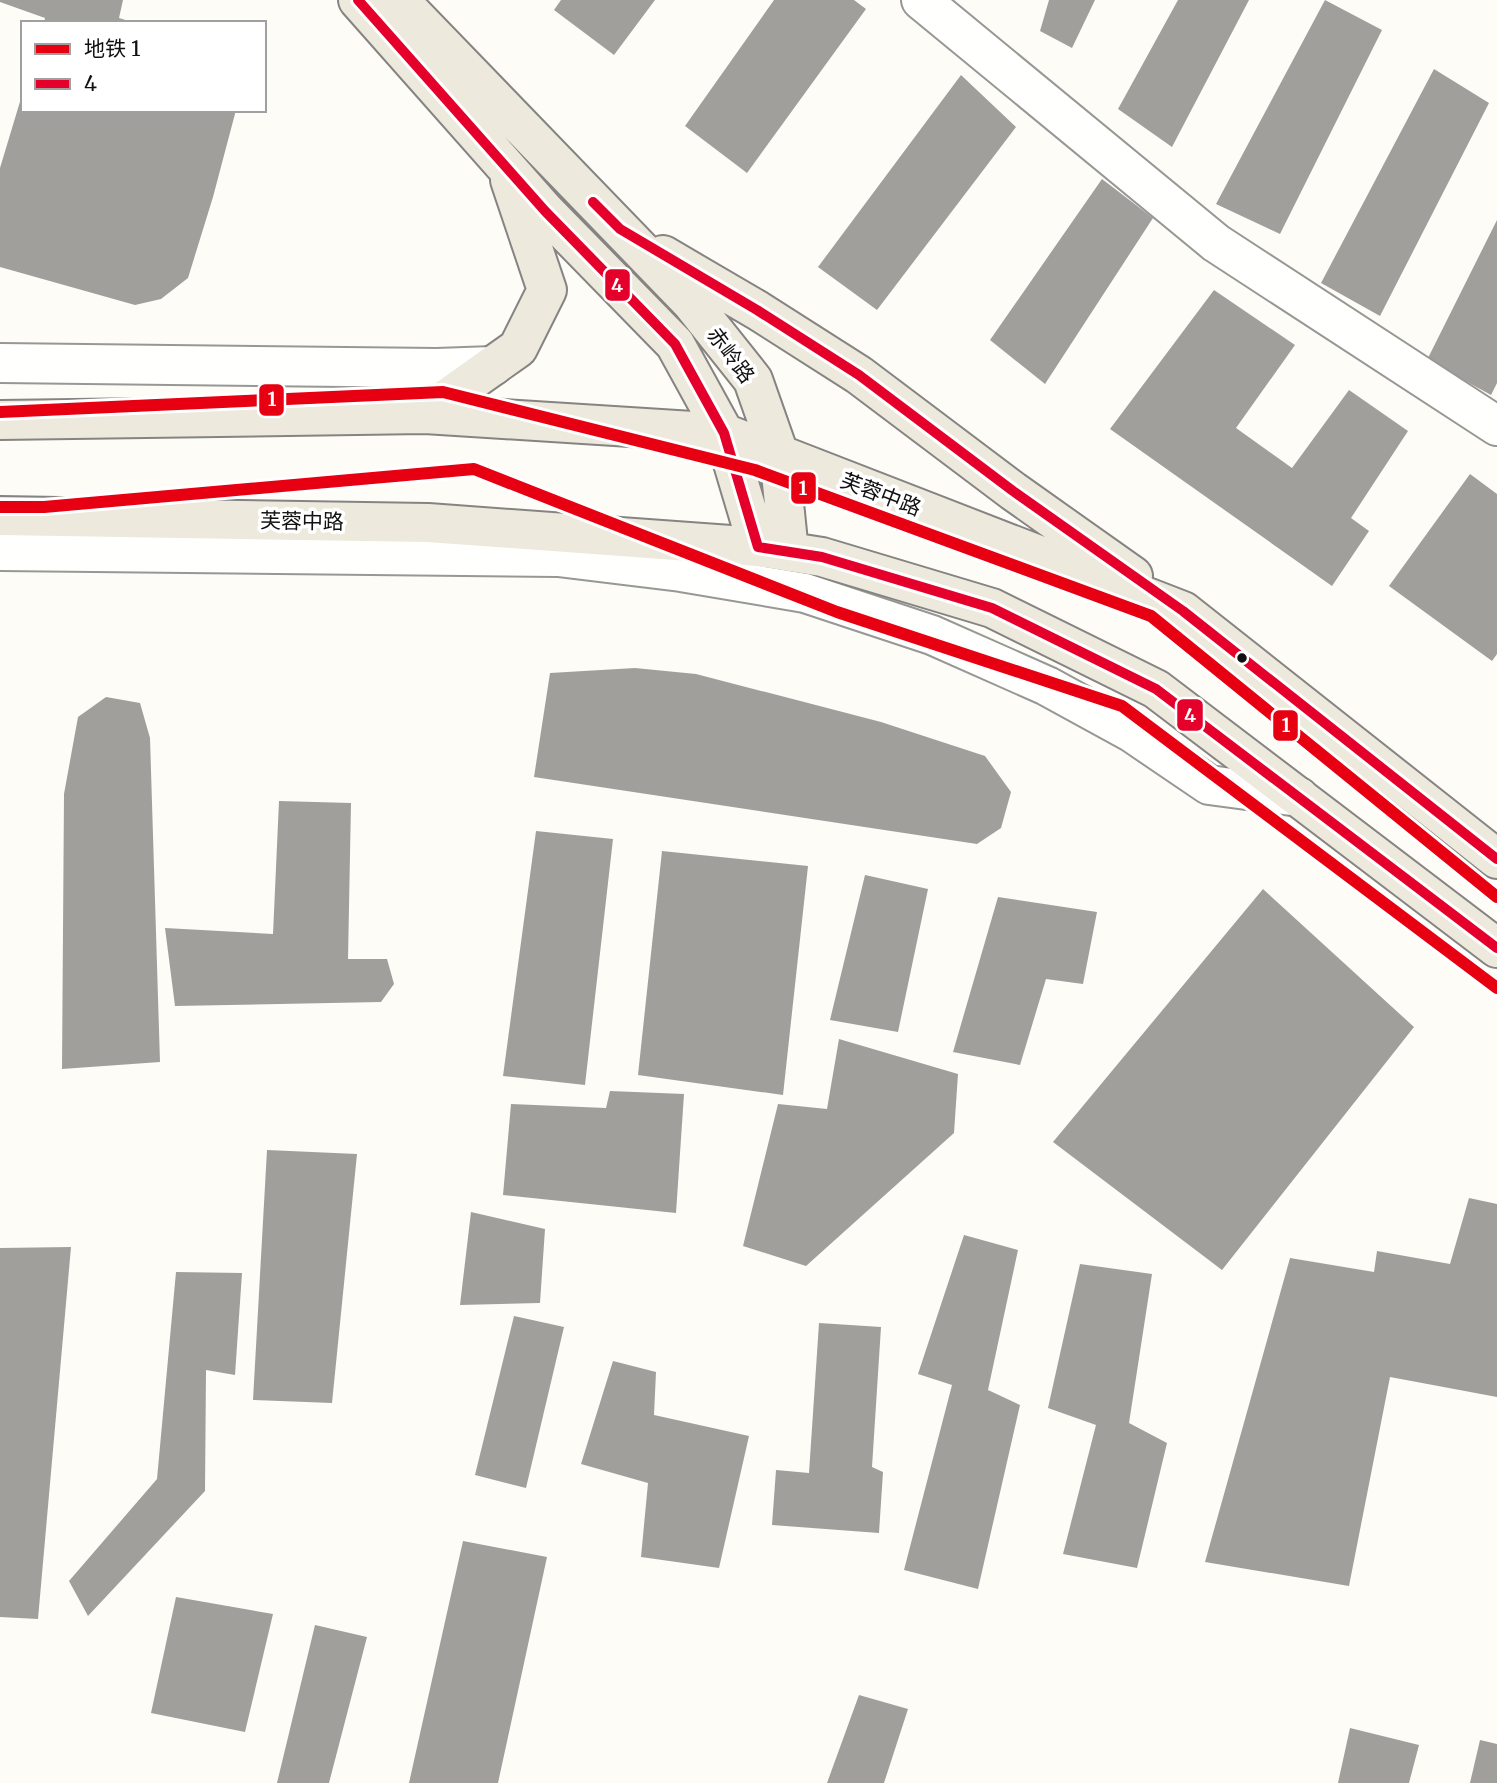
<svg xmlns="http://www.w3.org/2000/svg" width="1497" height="1783" viewBox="0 0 1497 1783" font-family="Merriweather,'Noto Sans SC',serif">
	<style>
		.building { fill: #a19f9c }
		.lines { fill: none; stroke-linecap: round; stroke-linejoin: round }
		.minor-casing { stroke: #979795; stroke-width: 42 }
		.major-casing { stroke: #858482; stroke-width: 42 }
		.minor { stroke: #fffffe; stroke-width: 38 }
		.major { stroke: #ede9dc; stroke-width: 38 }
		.bus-1-casing { stroke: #fff; stroke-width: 16 }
		.bus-1 { stroke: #e4002b; stroke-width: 10 }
		.metro-1-casing { stroke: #fff; stroke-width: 18 }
		.metro-1 { stroke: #e60012; stroke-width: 12 }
		.bus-dot { fill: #111; stroke: #fff; stroke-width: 2.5 }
		.labels { text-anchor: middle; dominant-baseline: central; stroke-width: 7; stroke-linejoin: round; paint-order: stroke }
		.street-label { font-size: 21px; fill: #111; stroke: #fff }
		.line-badge { stroke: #fff; stroke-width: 2.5 }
		.badge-label { font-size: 19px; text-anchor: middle; font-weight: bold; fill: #fff }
	</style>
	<rect width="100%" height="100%" fill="#fdfcf7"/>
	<path class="building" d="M 0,0 L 123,0 L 119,18 L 132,22 L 44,23 L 45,18 L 0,2 Z
		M 561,0 L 655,0 L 614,55 L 554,10 Z
		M 774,0 L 854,0 L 866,9 L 747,173 L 685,126 Z
		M 1049,0 L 1095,0 L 1072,48 L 1040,31 Z
		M 1178,0 L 1249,0 L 1172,147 L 1118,109 Z
		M 1325,0 L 1382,30 L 1280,234 L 1216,204 Z
		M 1434,69 L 1489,103 L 1380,316 L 1321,283 Z
		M 961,75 L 1016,127 L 877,310 L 818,267 Z
		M 22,95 L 23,110 L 236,110 L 213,197 L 188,278 L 161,299 L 135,305 L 0,267 L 0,168 Z
		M 1102,179 L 1153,218 L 1045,384 L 990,340 Z
		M 1497,220 L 1497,383 L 1491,395 L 1427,360 Z
		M 1214,290 L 1295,345 L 1236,428 L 1292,468 L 1349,390 L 1408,431 L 1351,518 L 1369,531 L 1332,586 L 1110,429 Z
		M 1470,474 L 1497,494 L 1497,654 L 1492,661 L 1389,586 Z
		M 635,668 L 696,674 L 881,722 L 985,756 L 1011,792 L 1001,828 L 977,844 L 534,777 L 550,673 Z
		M 106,697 L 140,703 L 150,738 L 160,1062 L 62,1069 L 64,794 L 78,717 Z
		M 279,801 L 351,803 L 348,959 L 387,959 L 394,984 L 381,1002 L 175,1006 L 165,928 L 273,934 Z
		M 536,831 L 613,839 L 585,1085 L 503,1076 Z
		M 662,851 L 808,866 L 783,1095 L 638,1075 Z
		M 865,875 L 928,889 L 898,1032 L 830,1020 Z
		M 1263,889 L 1414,1027 L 1222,1270 L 1053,1142 Z
		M 998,897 L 1097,912 L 1083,984 L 1046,979 L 1020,1065 L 953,1052 Z
		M 839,1039 L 958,1074 L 954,1133 L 806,1266 L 743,1246 L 778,1104 L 827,1109 Z
		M 610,1091 L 684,1094 L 676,1213 L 503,1195 L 511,1104 L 606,1108 Z
		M 267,1150 L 357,1154 L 332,1403 L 253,1400 Z
		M 1469,1198 L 1497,1204 L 1497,1397 L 1390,1377 L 1349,1586 L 1205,1562 L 1290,1258 L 1374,1272 L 1377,1251 L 1450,1264 Z
		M 471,1212 L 545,1229 L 540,1303 L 460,1305 Z
		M 964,1235 L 1018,1250 L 988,1390 L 1020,1405 L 978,1589 L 904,1570 L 952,1385 L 918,1374 Z
		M 71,1247 L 38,1619 L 0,1617 L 0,1248 Z
		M 1080,1264 L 1152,1274 L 1129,1423 L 1167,1443 L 1137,1568 L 1063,1554 L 1096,1425 L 1048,1408 Z
		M 176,1272 L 242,1273 L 235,1375 L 206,1370 L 205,1491 L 88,1616 L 69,1581 L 157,1479 Z
		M 514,1316 L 564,1327 L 526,1488 L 475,1475 Z
		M 819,1323 L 881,1327 L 872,1467 L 883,1472 L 879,1533 L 772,1525 L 776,1470 L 809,1473 Z
		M 613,1361 L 656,1372 L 654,1415 L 749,1436 L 719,1568 L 641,1557 L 648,1483 L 581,1464 Z
		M 463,1541 L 547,1557 L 498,1783 L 409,1783 Z
		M 176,1597 L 273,1614 L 245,1732 L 151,1713 Z
		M 315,1625 L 367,1637 L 329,1783 L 277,1783 Z
		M 859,1695 L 908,1709 L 884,1783 L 827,1783 Z
		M 1350,1728 L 1419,1745 L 1409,1783 L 1338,1783 Z
		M 1480,1740 L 1497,1744 L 1497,1783 L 1470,1783 Z"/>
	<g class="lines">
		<defs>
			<path id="minor" d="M 921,0 L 1216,243 L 1497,426
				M 0,363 L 437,368 L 493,366
				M 0,551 L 558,557 L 681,572 L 805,593 L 932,635 L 1047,686 L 1131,732 L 1209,785 L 1299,797"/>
			<path id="major" d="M 358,0 L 545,211 L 675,344 L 724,433 L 758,547
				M 399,0 L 691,302 L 753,380 L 779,454 L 789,552
				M 663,255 L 757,310 L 859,375 L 1013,491 L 1133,576
				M 425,414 L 518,348 L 547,290 L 510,180
				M 0,420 L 425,414 L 724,433 L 1183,611 L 1497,859
				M 0,516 L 428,523 L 758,547 L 822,557 L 992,608 L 1156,689 L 1497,948"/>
		</defs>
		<use href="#minor" class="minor-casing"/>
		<use href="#major" class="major-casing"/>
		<use href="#minor" class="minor"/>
		<use href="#major" class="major"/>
		<defs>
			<path id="bus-1" d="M 358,0 L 545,211 L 675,344 L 724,433 L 758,547 L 822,557 L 992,608 L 1156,689 L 1497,948
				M 593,202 L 620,229 L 757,310 L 859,375 L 1013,491 L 1183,611 L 1497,859"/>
		</defs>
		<use href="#bus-1" class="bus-1-casing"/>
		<use href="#bus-1" class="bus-1"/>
		<defs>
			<path id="metro-1" d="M 0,412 L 443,392 L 755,470 L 1151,616 L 1497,897
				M 0,507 L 44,507 L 474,469 L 837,612 L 1122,706 L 1497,988"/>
		</defs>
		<use href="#metro-1" class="metro-1-casing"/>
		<use href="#metro-1" class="metro-1"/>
	</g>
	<circle class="bus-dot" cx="1242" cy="658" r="6"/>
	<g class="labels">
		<g class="street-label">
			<text transform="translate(731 355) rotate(53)">赤岭路</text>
			<text transform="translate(881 494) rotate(21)">芙蓉中路</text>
			<text transform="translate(302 521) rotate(1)">芙蓉中路</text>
		</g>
	</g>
	<g class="line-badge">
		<rect x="604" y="268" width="27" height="34" rx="7" fill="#e4002b"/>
		<rect x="258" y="383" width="27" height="34" rx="7" fill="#e60012"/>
		<rect x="790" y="471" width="27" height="34" rx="7" fill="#e60012"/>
		<rect x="1176" y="698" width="28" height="34" rx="7" fill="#e4002b"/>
		<rect x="1272" y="709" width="27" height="33" rx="7" fill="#e60012"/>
	</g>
	<g class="badge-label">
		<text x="617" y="292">4</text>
		<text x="272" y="406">1</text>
		<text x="803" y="495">1</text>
		<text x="1190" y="722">4</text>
		<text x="1286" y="732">1</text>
	</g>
	<rect x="21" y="21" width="245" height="91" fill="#ffffff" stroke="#a0a0a0" stroke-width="2"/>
	<rect x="35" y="44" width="35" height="10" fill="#e60012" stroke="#a0a0a0" stroke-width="2"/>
	<text x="84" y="56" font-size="21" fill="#111111">地铁 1</text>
	<rect x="35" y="79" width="35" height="10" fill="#e4002b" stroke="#a0a0a0" stroke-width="2"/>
	<text x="84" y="91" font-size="21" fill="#111111">4</text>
</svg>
